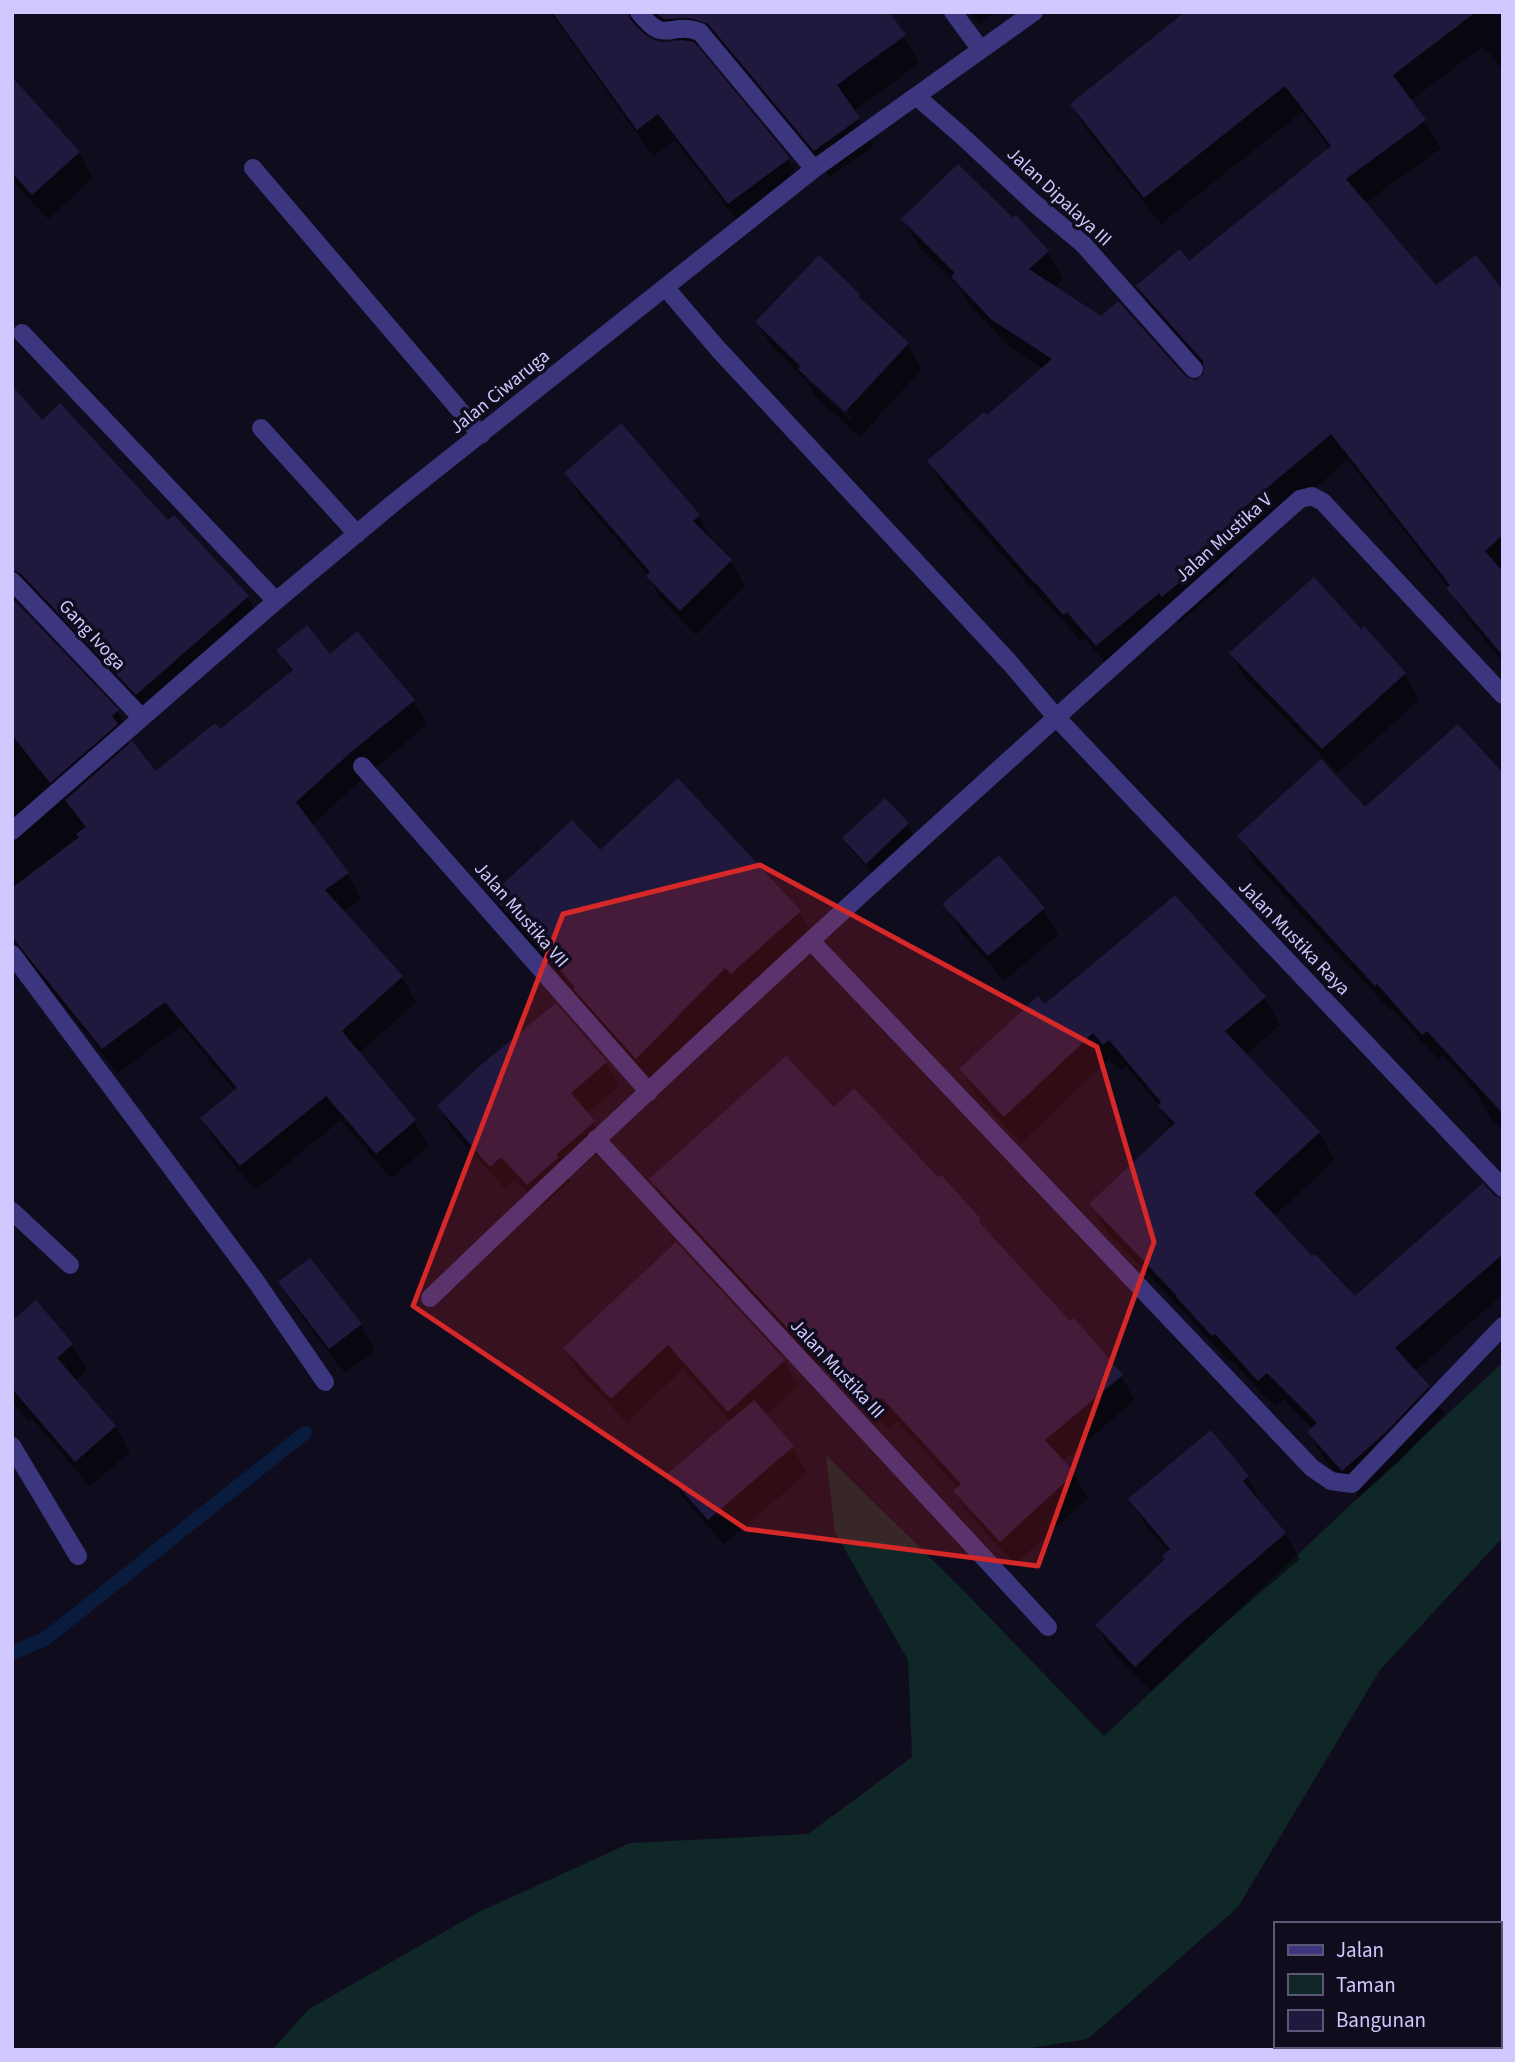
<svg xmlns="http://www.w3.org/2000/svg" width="1515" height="2062" viewBox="0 0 1515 2062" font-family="'Source Sans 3',sans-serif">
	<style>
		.green { fill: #0f2727 }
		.shadow { fill: #0007; fill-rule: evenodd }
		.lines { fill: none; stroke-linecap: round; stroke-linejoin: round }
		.stream { stroke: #0a1c3d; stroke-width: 14 }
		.building { fill: #21183e }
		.minor { stroke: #3b367d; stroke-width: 18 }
		.marked { fill: #d62828; fill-opacity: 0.2; stroke: #d62828; stroke-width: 5; stroke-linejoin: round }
		.labels { text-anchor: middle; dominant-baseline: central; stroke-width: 7; stroke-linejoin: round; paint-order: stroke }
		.street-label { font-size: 19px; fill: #d0c8ff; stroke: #0f0c1d }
	</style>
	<rect width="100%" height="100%" fill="#0f0c1d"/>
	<path class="green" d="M 1503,1362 L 1503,1537 L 1380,1670 L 1238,1907 L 1088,2039 L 1018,2050 L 272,2050 L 309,2009 L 479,1912 L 630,1843 L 808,1834 L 912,1757 L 908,1660 L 835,1532 L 826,1455 L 962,1589 L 1104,1736 Z"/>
	<path class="shadow" d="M 550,12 L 885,12 L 903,36 L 919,63 L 853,112 L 874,146 L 830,177 L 726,51 L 707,45 L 694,45 L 788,159 L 804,186 L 745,230 L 675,140 L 653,156 ZM 660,28 L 678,43 L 658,43 L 645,35 L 646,31 Z
		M 970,12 L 997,12 L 979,25 Z
		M 1198,12 L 1503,12 L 1503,70 L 1483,46 L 1410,101 L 1441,148 L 1365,203 L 1436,287 L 1503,294 L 1503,662 L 1464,615 L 1449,588 L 1348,460 L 1255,539 L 1229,567 L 1234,576 L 1179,623 L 1175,619 L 1113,672 L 1084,638 L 1080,641 L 1053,609 L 1051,610 L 945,489 L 929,462 L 987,417 L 1043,369 L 1010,347 L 969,304 L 959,287 L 919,247 L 904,220 L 1048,252 L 1063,279 L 1054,288 L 1184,378 L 1196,382 L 1205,372 L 1154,314 L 1138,287 L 1189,264 L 1330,149 L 1302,112 L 1161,224 L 1088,132 L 1072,105 Z
		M 12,79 L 79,153 L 93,178 L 48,219 L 12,180 Z
		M 858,295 L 863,303 L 907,344 L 922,369 L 860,437 L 814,395 L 807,381 L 772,347 L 757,322 ZM 806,374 L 852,417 L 850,419 L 806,379 Z
		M 12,389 L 42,422 L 167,523 L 174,517 L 248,597 L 262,622 L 151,719 L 17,598 L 16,604 L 117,711 L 132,736 L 126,741 L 129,746 L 156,773 L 220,731 L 291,673 L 278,650 L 330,657 L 413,701 L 427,725 L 364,777 L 311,826 L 347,874 L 361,899 L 343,912 L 402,977 L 416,1002 L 358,1054 L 414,1121 L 429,1146 L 391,1178 L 341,1120 L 255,1190 L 216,1143 L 202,1119 L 235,1091 L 181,1026 L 118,1073 L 12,942 Z
		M 566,473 L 698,516 L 713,541 L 730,561 L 745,586 L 696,635 L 663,602 L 649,577 L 581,498 Z
		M 1361,632 L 1405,674 L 1419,700 L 1338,773 L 1246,679 L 1231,653 Z
		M 1503,774 L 1503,1131 L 1490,1117 L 1476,1092 L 1443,1055 L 1438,1059 L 1392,1009 L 1390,1010 L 1343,960 L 1254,862 L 1240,836 L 1365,809 Z
		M 907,824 L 915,837 L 874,875 L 851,850 L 844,838 Z
		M 600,852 L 799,912 L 818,944 L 655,1090 L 511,927 L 493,895 Z
		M 945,904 L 1043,909 L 1058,935 L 1004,981 L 959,929 Z
		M 1264,998 L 1280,1025 L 1245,1055 L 1319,1133 L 1335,1160 L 1273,1217 L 1312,1259 L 1355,1298 L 1503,1228 L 1503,1294 L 1414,1372 L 1428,1387 L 1444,1414 L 1401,1460 L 1359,1497 L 1324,1459 L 1309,1432 L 1313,1429 L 1284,1399 L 1275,1407 L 1231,1360 L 1229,1362 L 1189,1317 L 1107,1232 L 1092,1205 L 1172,1128 L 1161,1108 L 1126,1066 L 1120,1071 L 1109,1059 L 1021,1143 L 977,1096 L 962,1069 L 1045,1007 Z
		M 606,1063 L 619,1086 L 587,1114 L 607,1145 L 569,1178 L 571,1181 L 541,1207 L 515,1179 L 504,1188 L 452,1130 L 439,1107 Z
		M 834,1110 L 980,1221 L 987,1233 L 1121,1376 L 1135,1400 L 1063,1461 L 1074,1474 L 1088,1498 L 1015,1564 L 969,1515 L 955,1491 L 958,1488 L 897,1421 L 888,1428 L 844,1379 L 839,1383 L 821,1363 L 817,1367 L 665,1203 L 651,1179 Z
		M 676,1244 L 784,1361 L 798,1386 L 766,1416 L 792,1447 L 807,1473 L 724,1544 L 684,1499 L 670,1474 L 731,1422 L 683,1369 L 627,1423 L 580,1374 L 565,1349 Z
		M 280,1282 L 361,1325 L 375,1350 L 345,1373 L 295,1308 Z
		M 12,1323 L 72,1345 L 87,1370 L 75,1381 L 115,1427 L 130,1452 L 90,1486 L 32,1418 L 29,1421 L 12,1402 Z
		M 1247,1477 L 1262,1503 L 1260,1504 L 1285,1534 L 1300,1559 L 1195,1649 L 1151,1691 L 1112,1651 L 1097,1626 L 1166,1560 L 1169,1553 L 1145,1524 L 1130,1499 Z"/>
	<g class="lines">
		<path class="stream" d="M 12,1653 L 45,1639 L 305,1433"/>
	</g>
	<path class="building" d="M 552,12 L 628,12 L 630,19 L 640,30 L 651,39 L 662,42 L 682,40 L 694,42 L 790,158 L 728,204 L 658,114 L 637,130 Z
		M 654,12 L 889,12 L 906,35 L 837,85 L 860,118 L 814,151 L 708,24 L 690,18 L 664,19 Z
		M 1185,12 L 1476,12 L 1393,75 L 1426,120 L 1346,179 L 1436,285 L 1476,255 L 1503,291 L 1503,535 L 1485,551 L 1503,572 L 1503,656 L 1446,588 L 1450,585 L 1331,434 L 1240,511 L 1244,517 L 1213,541 L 1220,548 L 1162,597 L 1159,593 L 1096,646 L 1067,612 L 1063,615 L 1036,583 L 1035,584 L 927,461 L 984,412 L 987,415 L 1052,359 L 992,320 L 951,277 L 955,273 L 901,219 L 958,164 L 1013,218 L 1016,215 L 1049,251 L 1029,269 L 1101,316 L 1118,301 L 1186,377 L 1197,380 L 1204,373 L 1203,361 L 1136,286 L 1180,249 L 1189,261 L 1331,146 L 1285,86 L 1144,198 L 1070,104 Z
		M 12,77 L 80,152 L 32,195 L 12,173 Z
		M 819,255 L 860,294 L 858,296 L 909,343 L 845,412 L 798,369 L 800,366 L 755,322 Z
		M 12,385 L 42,420 L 60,403 L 168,520 L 174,515 L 249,596 L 136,695 L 20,573 L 12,570 Z
		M 621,423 L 700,515 L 693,521 L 732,560 L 680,611 L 646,576 L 650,572 L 564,473 Z
		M 1314,577 L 1361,629 L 1364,626 L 1406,673 L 1322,749 L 1229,653 Z
		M 12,598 L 119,710 L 112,716 L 118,724 L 50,783 L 12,735 Z
		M 307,625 L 330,654 L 357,631 L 415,700 L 350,753 L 296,802 L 349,873 L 325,890 L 403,976 L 342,1031 L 416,1120 L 376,1154 L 326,1096 L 240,1166 L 200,1118 L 237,1088 L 165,1002 L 102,1049 L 12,937 L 12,888 L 79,837 L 76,834 L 86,827 L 65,800 L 132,741 L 156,771 L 215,723 L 220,729 L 293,670 L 276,650 Z
		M 1458,724 L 1503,773 L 1503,1114 L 1427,1031 L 1422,1035 L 1377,984 L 1375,986 L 1237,836 L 1321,759 L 1365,807 Z
		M 678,778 L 801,911 L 731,974 L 725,968 L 636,1059 L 573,989 L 575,987 L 491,895 L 572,820 L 600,850 Z
		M 885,798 L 909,823 L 866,864 L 842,838 Z
		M 999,855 L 1045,908 L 988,956 L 942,904 Z
		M 1175,895 L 1266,997 L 1225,1031 L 1320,1132 L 1254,1193 L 1312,1256 L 1315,1254 L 1355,1296 L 1483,1183 L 1495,1196 L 1503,1199 L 1503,1254 L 1395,1348 L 1430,1386 L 1385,1433 L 1342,1471 L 1307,1432 L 1317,1423 L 1267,1373 L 1258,1381 L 1215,1334 L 1212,1336 L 1176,1297 L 1177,1296 L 1089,1204 L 1175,1123 L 1158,1106 L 1161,1102 L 1109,1040 L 1103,1045 L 1093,1033 L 1004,1117 L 959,1069 L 1038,996 L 1045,1004 Z
		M 556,1003 L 607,1062 L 571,1093 L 595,1121 L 557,1154 L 559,1157 L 527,1185 L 501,1157 L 490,1167 L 437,1106 L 482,1064 Z
		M 786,1056 L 834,1107 L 854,1088 L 938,1177 L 941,1175 L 981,1219 L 979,1222 L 1070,1321 L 1074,1318 L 1123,1375 L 1045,1440 L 1075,1473 L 1000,1542 L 953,1491 L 961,1484 L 882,1398 L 874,1405 L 829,1356 L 825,1360 L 806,1340 L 802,1344 L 649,1179 Z
		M 676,1242 L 785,1360 L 728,1412 L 668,1345 L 611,1399 L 563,1348 Z
		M 310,1258 L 362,1324 L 329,1349 L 278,1282 Z
		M 36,1300 L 73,1344 L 57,1358 L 116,1426 L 75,1462 L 12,1389 L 12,1321 Z
		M 754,1400 L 794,1446 L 708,1520 L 667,1474 Z
		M 1211,1430 L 1249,1476 L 1243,1481 L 1286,1533 L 1180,1624 L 1135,1667 L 1095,1625 L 1165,1559 L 1162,1556 L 1170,1549 L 1128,1499 Z"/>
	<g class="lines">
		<path class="minor" d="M 639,12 C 666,47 669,20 700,32 L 814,169
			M 953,12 L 981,50
			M 916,96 L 961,135 L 1033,202 L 1083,244 L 1194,369
			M 253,168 L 481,435
			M 665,287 L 719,350 L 1010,663 L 1056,717 L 1503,1188
			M 22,333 L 276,601
			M 261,428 L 357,534
			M 12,581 L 142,718
			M 362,766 L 649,1092
			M 12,831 L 276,601 L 396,501 L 814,169 L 1034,12
			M 811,941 L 1312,1468 L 1331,1481 L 1352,1484 L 1503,1326
			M 12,954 L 255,1280 L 325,1382
			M 596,1139 L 1048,1627
			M 12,1211 L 70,1265
			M 430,1298 C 714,1025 1006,761 1300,499 L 1312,496 L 1323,502 L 1503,695
			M 12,1446 L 78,1556
			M 1499,2020 L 1503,2017
			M 1463,2050 L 1468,2046"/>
	</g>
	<path class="marked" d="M 760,865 L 1097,1047 L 1154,1242 L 1038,1566 L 746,1529 L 413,1306 L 563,914 Z"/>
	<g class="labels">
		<g class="street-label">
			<text transform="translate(1059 197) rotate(43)">Jalan Dipalaya III</text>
			<text transform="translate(500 392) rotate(-39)">Jalan Ciwaruga</text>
			<text transform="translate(1224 538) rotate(-42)">Jalan Mustika V</text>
			<text transform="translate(92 635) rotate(47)">Gang Ivoga</text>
			<text transform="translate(521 915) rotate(49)">Jalan Mustika VII</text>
			<text transform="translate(1294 938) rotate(46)">Jalan Mustika Raya</text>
			<text transform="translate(837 1369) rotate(47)">Jalan Mustika III</text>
		</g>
	</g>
	<rect width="1515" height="2062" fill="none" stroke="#d0c8ff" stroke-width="28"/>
	<rect x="1274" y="1922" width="228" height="126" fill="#0f0c1d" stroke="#5c5777" stroke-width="2"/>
	<rect x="1288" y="1945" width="35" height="10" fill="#3b367d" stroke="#5c5777" stroke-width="2"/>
	<text x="1336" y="1957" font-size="21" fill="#d0c8ff">Jalan</text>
	<rect x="1288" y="1974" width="35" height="21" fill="#0f2727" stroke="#5c5777" stroke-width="2"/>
	<text x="1336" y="1992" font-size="21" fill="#d0c8ff">Taman</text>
	<rect x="1288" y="2010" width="35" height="21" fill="#21183e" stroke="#5c5777" stroke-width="2"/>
	<text x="1336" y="2027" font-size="21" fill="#d0c8ff">Bangunan</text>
</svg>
